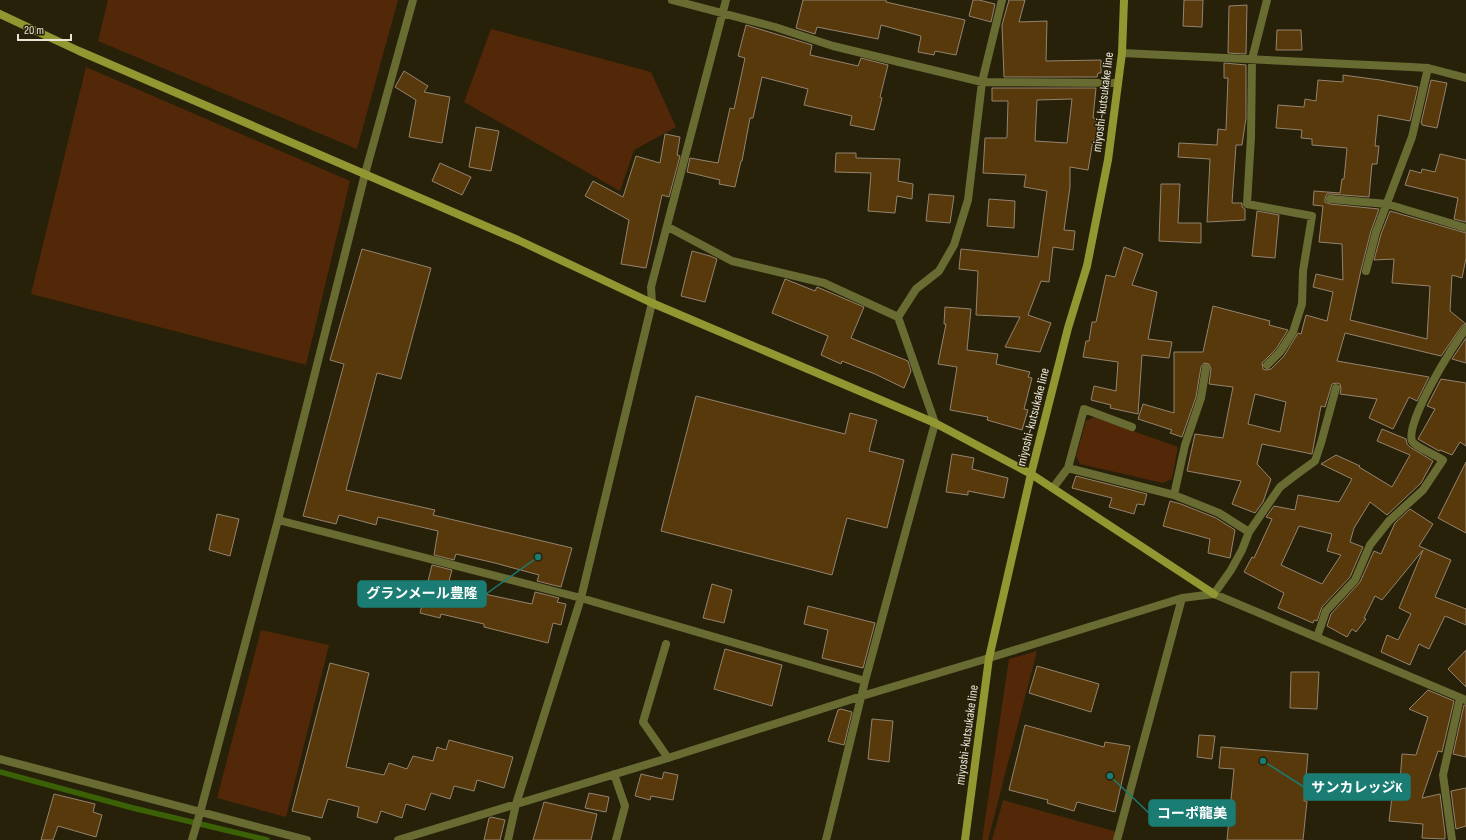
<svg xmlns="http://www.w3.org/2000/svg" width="1466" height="840" viewBox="0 0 1466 840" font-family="'Sofia Sans Condensed','Noto Sans JP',sans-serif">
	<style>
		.green { fill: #522808 }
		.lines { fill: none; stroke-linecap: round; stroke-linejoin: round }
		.stream { stroke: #3b6107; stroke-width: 5.5 }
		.building { fill: #57390c; stroke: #94836e; fill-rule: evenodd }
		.street { stroke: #696c32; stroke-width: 8 }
		.secondary { stroke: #929732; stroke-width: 8 }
		.labels { text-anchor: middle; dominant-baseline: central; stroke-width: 3; stroke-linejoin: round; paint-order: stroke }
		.street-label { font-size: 13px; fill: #e8e4d6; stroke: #27210a }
		.leader { fill: none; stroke: #1a7c73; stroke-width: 1.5 }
		.callout-dot { fill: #1a7c73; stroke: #27210a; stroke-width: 1.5 }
		.callout { fill: #1a7c73; stroke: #1a7c73; stroke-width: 1.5 }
		.callout-label { font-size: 14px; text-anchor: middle; font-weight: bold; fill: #fff }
	</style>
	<rect width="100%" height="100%" fill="#27210a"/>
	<path class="green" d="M 108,0 L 398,0 L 357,149 L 98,41 Z
		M 491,29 L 651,72 L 676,127 L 634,150 L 620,191 L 464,102 Z
		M 86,67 L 350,181 L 306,365 L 31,294 Z
		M 1094,417 L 1178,447 L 1172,479 L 1163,483 L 1080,464 L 1076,456 L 1086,421 Z
		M 261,630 L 329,645 L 286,817 L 217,798 Z
		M 1037,651 L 988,840 L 982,840 L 1009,659 Z
		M 1003,800 L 1117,832 L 1114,840 L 992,840 Z"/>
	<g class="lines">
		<path class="stream" d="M 0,772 L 133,808 L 267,840"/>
	</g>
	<path class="building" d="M 803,0 L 886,0 L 886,2 L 965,20 L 956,55 L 935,51 L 934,55 L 918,52 L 921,36 L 881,25 L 878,39 L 817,27 L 815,34 L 796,28 Z
		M 973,0 L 979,0 L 995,4 L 991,22 L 969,16 Z
		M 1009,0 L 1025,0 L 1019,22 L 1047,21 L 1046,61 L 1101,60 L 1101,73 L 1098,73 L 1097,77 L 1004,77 L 1002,25 Z
		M 1184,0 L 1203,0 L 1202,27 L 1183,26 Z
		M 1247,5 L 1246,54 L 1228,53 L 1229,6 Z
		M 746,25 L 812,45 L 810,55 L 858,66 L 861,58 L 888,65 L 880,97 L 882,98 L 874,130 L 850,125 L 852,116 L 804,105 L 808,89 L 762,77 L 753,118 L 750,118 L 742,161 L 741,161 L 735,187 L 719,184 L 720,180 L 687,172 L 690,158 L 718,163 L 730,108 L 734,109 L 745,58 L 738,56 Z
		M 1277,30 L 1301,30 L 1302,50 L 1276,50 Z
		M 1224,63 L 1246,65 L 1246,118 L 1242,145 L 1236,145 L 1232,203 L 1242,203 L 1242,207 L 1245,209 L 1245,220 L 1207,222 L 1210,159 L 1178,157 L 1179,143 L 1217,145 L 1218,129 L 1226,130 L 1228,78 L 1224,78 Z
		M 404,71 L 428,86 L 424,92 L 450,97 L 442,143 L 409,137 L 416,100 L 395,87 Z
		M 1343,75 L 1380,80 L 1418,87 L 1410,121 L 1378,115 L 1375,146 L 1379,146 L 1377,164 L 1372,164 L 1369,197 L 1330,194 L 1327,194 L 1325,198 L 1325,202 L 1330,204 L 1379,209 L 1371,231 L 1361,270 L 1350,320 L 1427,339 L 1430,286 L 1392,283 L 1394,259 L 1374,260 L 1381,234 L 1390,211 L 1466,233 L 1466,258 L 1462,278 L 1452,275 L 1450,311 L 1466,324 L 1462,326 L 1441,356 L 1345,333 L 1337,361 L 1429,377 L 1417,401 L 1409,397 L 1393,429 L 1369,418 L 1377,399 L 1340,394 L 1341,389 L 1340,384 L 1337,383 L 1332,384 L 1325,407 L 1321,406 L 1312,454 L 1262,444 L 1257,464 L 1271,479 L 1263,502 L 1255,513 L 1232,504 L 1241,481 L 1187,471 L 1195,434 L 1223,438 L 1233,387 L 1209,384 L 1211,369 L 1209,364 L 1204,363 L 1201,367 L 1196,397 L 1182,437 L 1170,433 L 1172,430 L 1138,419 L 1143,404 L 1174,413 L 1174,352 L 1203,352 L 1213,306 L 1270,321 L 1269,325 L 1288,330 L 1276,349 L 1262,363 L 1263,369 L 1266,370 L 1271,369 L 1284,356 L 1298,333 L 1301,334 L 1306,315 L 1327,321 L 1333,292 L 1313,287 L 1316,274 L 1343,280 L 1342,244 L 1319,242 L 1323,206 L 1313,205 L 1314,191 L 1340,193 L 1342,179 L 1344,179 L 1347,148 L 1312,145 L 1312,139 L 1301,138 L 1302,130 L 1276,128 L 1278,105 L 1304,107 L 1305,99 L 1316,101 L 1318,80 L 1343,82 ZM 1255,394 L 1286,402 L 1280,432 L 1248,424 Z
		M 1431,80 L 1447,83 L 1437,128 L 1422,125 L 1422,123 L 1421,123 Z
		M 992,88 L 1096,88 L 1093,118 L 1102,120 L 1099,141 L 1093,140 L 1088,170 L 1070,167 L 1070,187 L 1064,230 L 1075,231 L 1073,250 L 1053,247 L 1049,282 L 1041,281 L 1028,315 L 1051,323 L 1040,352 L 1005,347 L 1020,317 L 976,315 L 978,271 L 959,269 L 961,249 L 1038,257 L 1047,191 L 1024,187 L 1026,175 L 983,173 L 985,138 L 1006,138 L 1007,137 L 1008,101 L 992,101 ZM 1072,99 L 1067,143 L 1035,141 L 1037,100 Z
		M 476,127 L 499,131 L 491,171 L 469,167 Z
		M 665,134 L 680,137 L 677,155 L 680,156 L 669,197 L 662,195 L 646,268 L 621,264 L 629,220 L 585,196 L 593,181 L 623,197 L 636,156 L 660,163 Z
		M 836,153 L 856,153 L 856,158 L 900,159 L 898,181 L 913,184 L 912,199 L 897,196 L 895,213 L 868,211 L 871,173 L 835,172 Z
		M 1440,154 L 1466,160 L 1466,222 L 1454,219 L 1458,198 L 1405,185 L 1410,170 L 1421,173 L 1422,169 L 1435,172 Z
		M 440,163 L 471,177 L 462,195 L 432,181 Z
		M 1161,184 L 1180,184 L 1178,223 L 1201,223 L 1201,243 L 1159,241 Z
		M 929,194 L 954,196 L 950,223 L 926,221 Z
		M 989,199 L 1015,201 L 1014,228 L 987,226 Z
		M 1257,211 L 1279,215 L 1275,258 L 1252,256 Z
		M 1124,247 L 1143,254 L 1132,285 L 1157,292 L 1148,339 L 1172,342 L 1169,358 L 1142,355 L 1138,414 L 1110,408 L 1111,405 L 1091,400 L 1094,386 L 1116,391 L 1118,362 L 1083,357 L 1086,341 L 1089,341 L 1092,322 L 1096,322 L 1106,275 L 1115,277 Z
		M 362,249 L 431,268 L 401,379 L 377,373 L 346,490 L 435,510 L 433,515 L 572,548 L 561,587 L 537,581 L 539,575 L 495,563 L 456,554 L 454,560 L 434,555 L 438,531 L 378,517 L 376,525 L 339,515 L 336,524 L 303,516 L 344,364 L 330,360 Z
		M 692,251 L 710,256 L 717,259 L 705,302 L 681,296 Z
		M 785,279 L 815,291 L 817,287 L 864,307 L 851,338 L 908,361 L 911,371 L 904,388 L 875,374 L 842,361 L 841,364 L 821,355 L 828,336 L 772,313 Z
		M 945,307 L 971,309 L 967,350 L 998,354 L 996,364 L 1030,372 L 1028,377 L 1032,378 L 1024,409 L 1028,410 L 1022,430 L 987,420 L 988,417 L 950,410 L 957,367 L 938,364 L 946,324 L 944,324 Z
		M 1466,338 L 1466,363 L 1452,359 Z
		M 1441,379 L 1466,383 L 1466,446 L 1460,442 L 1452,455 L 1440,450 L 1439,451 L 1418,439 L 1435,409 L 1427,406 Z
		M 696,396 L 845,434 L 850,413 L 877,420 L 869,451 L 904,460 L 887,528 L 847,518 L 832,575 L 661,531 Z
		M 1382,429 L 1406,439 L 1407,444 L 1410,447 L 1433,461 L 1421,483 L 1387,515 L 1370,502 L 1354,528 L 1350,542 L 1363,547 L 1350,577 L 1322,607 L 1317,621 L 1314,620 L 1313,623 L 1278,608 L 1284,593 L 1244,572 L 1252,557 L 1254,558 L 1272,519 L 1266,517 L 1274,506 L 1295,510 L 1298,495 L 1339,502 L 1352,479 L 1321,464 L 1336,455 L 1360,466 L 1359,467 L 1392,487 L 1410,455 L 1377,441 ZM 1299,526 L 1332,534 L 1327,551 L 1341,555 L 1322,584 L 1281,565 Z
		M 952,454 L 974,458 L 972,469 L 1008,478 L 1004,498 L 968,491 L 968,495 L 946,492 Z
		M 1466,462 L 1466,533 L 1438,518 Z
		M 1076,476 L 1147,494 L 1144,505 L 1137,504 L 1134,514 L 1109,507 L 1112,498 L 1072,488 Z
		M 1170,501 L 1181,504 L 1216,518 L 1235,530 L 1230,558 L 1208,553 L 1210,539 L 1163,526 Z
		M 1410,509 L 1433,524 L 1419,546 L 1451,560 L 1435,597 L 1466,609 L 1466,625 L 1445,616 L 1429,649 L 1419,644 L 1410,665 L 1381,652 L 1387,635 L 1398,640 L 1411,614 L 1399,608 L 1423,550 L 1382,600 L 1375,596 L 1364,618 L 1366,619 L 1356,632 L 1352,629 L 1347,637 L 1327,626 L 1331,614 L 1360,582 L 1374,551 L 1381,554 L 1395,523 Z
		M 217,514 L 239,519 L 230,556 L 209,550 Z
		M 432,565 L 452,570 L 449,581 L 472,587 L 470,591 L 532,604 L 535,592 L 559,598 L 557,602 L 566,604 L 561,625 L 553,623 L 548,643 L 484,627 L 484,624 L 441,614 L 440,618 L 420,613 Z
		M 712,584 L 732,590 L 724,623 L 703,618 Z
		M 808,606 L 875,623 L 863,668 L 822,658 L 828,630 L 804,624 Z
		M 725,649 L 782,665 L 772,706 L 714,689 Z
		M 1466,650 L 1466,687 L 1448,669 Z
		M 330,663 L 369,673 L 346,767 L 384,775 L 389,763 L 407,769 L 413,756 L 433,761 L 437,747 L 446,750 L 449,740 L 513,757 L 504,788 L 477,780 L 474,791 L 454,786 L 450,799 L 431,793 L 425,810 L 406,804 L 402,818 L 381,811 L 377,823 L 357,817 L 359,807 L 328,799 L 322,818 L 292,811 Z
		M 1037,666 L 1099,684 L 1091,712 L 1029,693 Z
		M 1291,672 L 1319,672 L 1317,709 L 1290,708 Z
		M 1428,690 L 1454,701 L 1442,752 L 1438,751 L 1422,798 L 1440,794 L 1445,833 L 1445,839 L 1422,838 L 1423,824 L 1389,821 L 1392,797 L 1399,797 L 1402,754 L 1416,755 L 1428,717 L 1409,709 Z
		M 1464,705 L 1466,705 L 1466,757 L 1453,754 Z
		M 841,709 L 852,712 L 844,745 L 828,741 L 838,710 Z
		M 872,719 L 893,721 L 889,762 L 868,759 Z
		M 1025,725 L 1104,747 L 1105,742 L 1130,746 L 1115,812 L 1077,802 L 1074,811 L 1047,803 L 1048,800 L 1009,790 Z
		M 1199,735 L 1215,736 L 1212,759 L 1197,757 Z
		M 1221,747 L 1308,754 L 1304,801 L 1307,801 L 1303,840 L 1227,840 L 1234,769 L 1219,768 Z
		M 664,772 L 678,775 L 673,800 L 651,796 L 650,800 L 635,796 L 641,774 L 662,779 Z
		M 1466,788 L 1466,826 L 1456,829 L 1451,791 Z
		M 589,793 L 609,797 L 606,812 L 585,808 Z
		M 54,794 L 95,804 L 93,812 L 102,815 L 96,837 L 58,826 L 53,840 L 41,840 Z
		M 544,802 L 597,814 L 591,840 L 533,840 Z
		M 491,817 L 505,820 L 500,840 L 484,840 L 489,818 Z"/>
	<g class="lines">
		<path class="street" d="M 672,0 L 775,27 L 833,46 L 982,82 L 1118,83
			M 1122,53 L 1411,67 L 1428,68 L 1466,78
			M 1330,199 L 1387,204 L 1466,228
			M 668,227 L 732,261 L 824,283 L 898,317
			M 1366,271 L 1376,232 L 1412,137 L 1428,68
			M 1267,365 L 1280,352 L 1293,332 L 1302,304 L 1303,271 L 1312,216 L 1247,204 L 1251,137 L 1252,59 L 1267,0
			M 1068,468 L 1174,495 L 1219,513 L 1249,532
			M 1053,488 L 1068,468 L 1084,409 L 1132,427
			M 1174,495 L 1185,445 L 1201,398 L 1206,368
			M 278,520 L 581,598 L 865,681
			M 1214,594 L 1231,570 L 1242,550 L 1249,532 L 1280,487 L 1297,474 L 1315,461 L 1321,443 L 1336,388
			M 1317,637 L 1326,611 L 1355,580 L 1370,545 L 1389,521 L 1423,490 L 1443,460 C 1437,456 1414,446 1412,441 C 1405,423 1453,344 1466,329
			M 666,644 L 643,722 L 668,758
			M 0,759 L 307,840
			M 614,774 L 625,806 L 616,840
			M 192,840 L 200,813 L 278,520 L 365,174 L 413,0
			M 398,840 L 668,758 L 862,696 L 989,658 L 1182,598 L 1214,594 L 1466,700
			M 508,840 L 516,804 L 581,598 L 652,303 L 651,287 L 726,0
			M 826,840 L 865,681 L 935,423 L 898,317 L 916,289 L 939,271 L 954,245 L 968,200 L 982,82 L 1002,0
			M 1117,840 L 1182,598
			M 1452,840 L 1443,775 L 1460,698"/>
		<path class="secondary" d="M 0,14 L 79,51 L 518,240 L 652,303 L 935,423 L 1031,474 L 1214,594
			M 965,840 L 989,658 L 1031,474 L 1068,328 L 1087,266 L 1108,160 L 1122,53 L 1124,0"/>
	</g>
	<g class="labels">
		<g class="street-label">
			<text transform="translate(1103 102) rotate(-83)">miyoshi-kutsukake line</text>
			<text transform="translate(1033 417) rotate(-76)">miyoshi-kutsukake line</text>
			<text transform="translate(967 735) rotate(-82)">miyoshi-kutsukake line</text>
		</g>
	</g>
	<path class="leader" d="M538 557L486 594M1263 761L1304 787M1110 776L1149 813"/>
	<g class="callout-dot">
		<circle cx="538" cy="557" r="4"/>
		<circle cx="1263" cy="761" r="4"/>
		<circle cx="1110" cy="776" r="4"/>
	</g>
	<g class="callout">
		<rect x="358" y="581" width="128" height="26" rx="4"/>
		<rect x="1304" y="774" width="106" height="26" rx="4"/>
		<rect x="1149" y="800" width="86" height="26" rx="4"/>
	</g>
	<g class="callout-label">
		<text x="422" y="598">グランメール豊隆</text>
		<text x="1357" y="792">サンカレッジK</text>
		<text x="1192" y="818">コーポ龍美</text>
	</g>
	<path d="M18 34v6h53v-6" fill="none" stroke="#e8e4d6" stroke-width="2"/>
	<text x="24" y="34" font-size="12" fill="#e8e4d6" stroke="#27210a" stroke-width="3" paint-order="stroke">20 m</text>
</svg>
